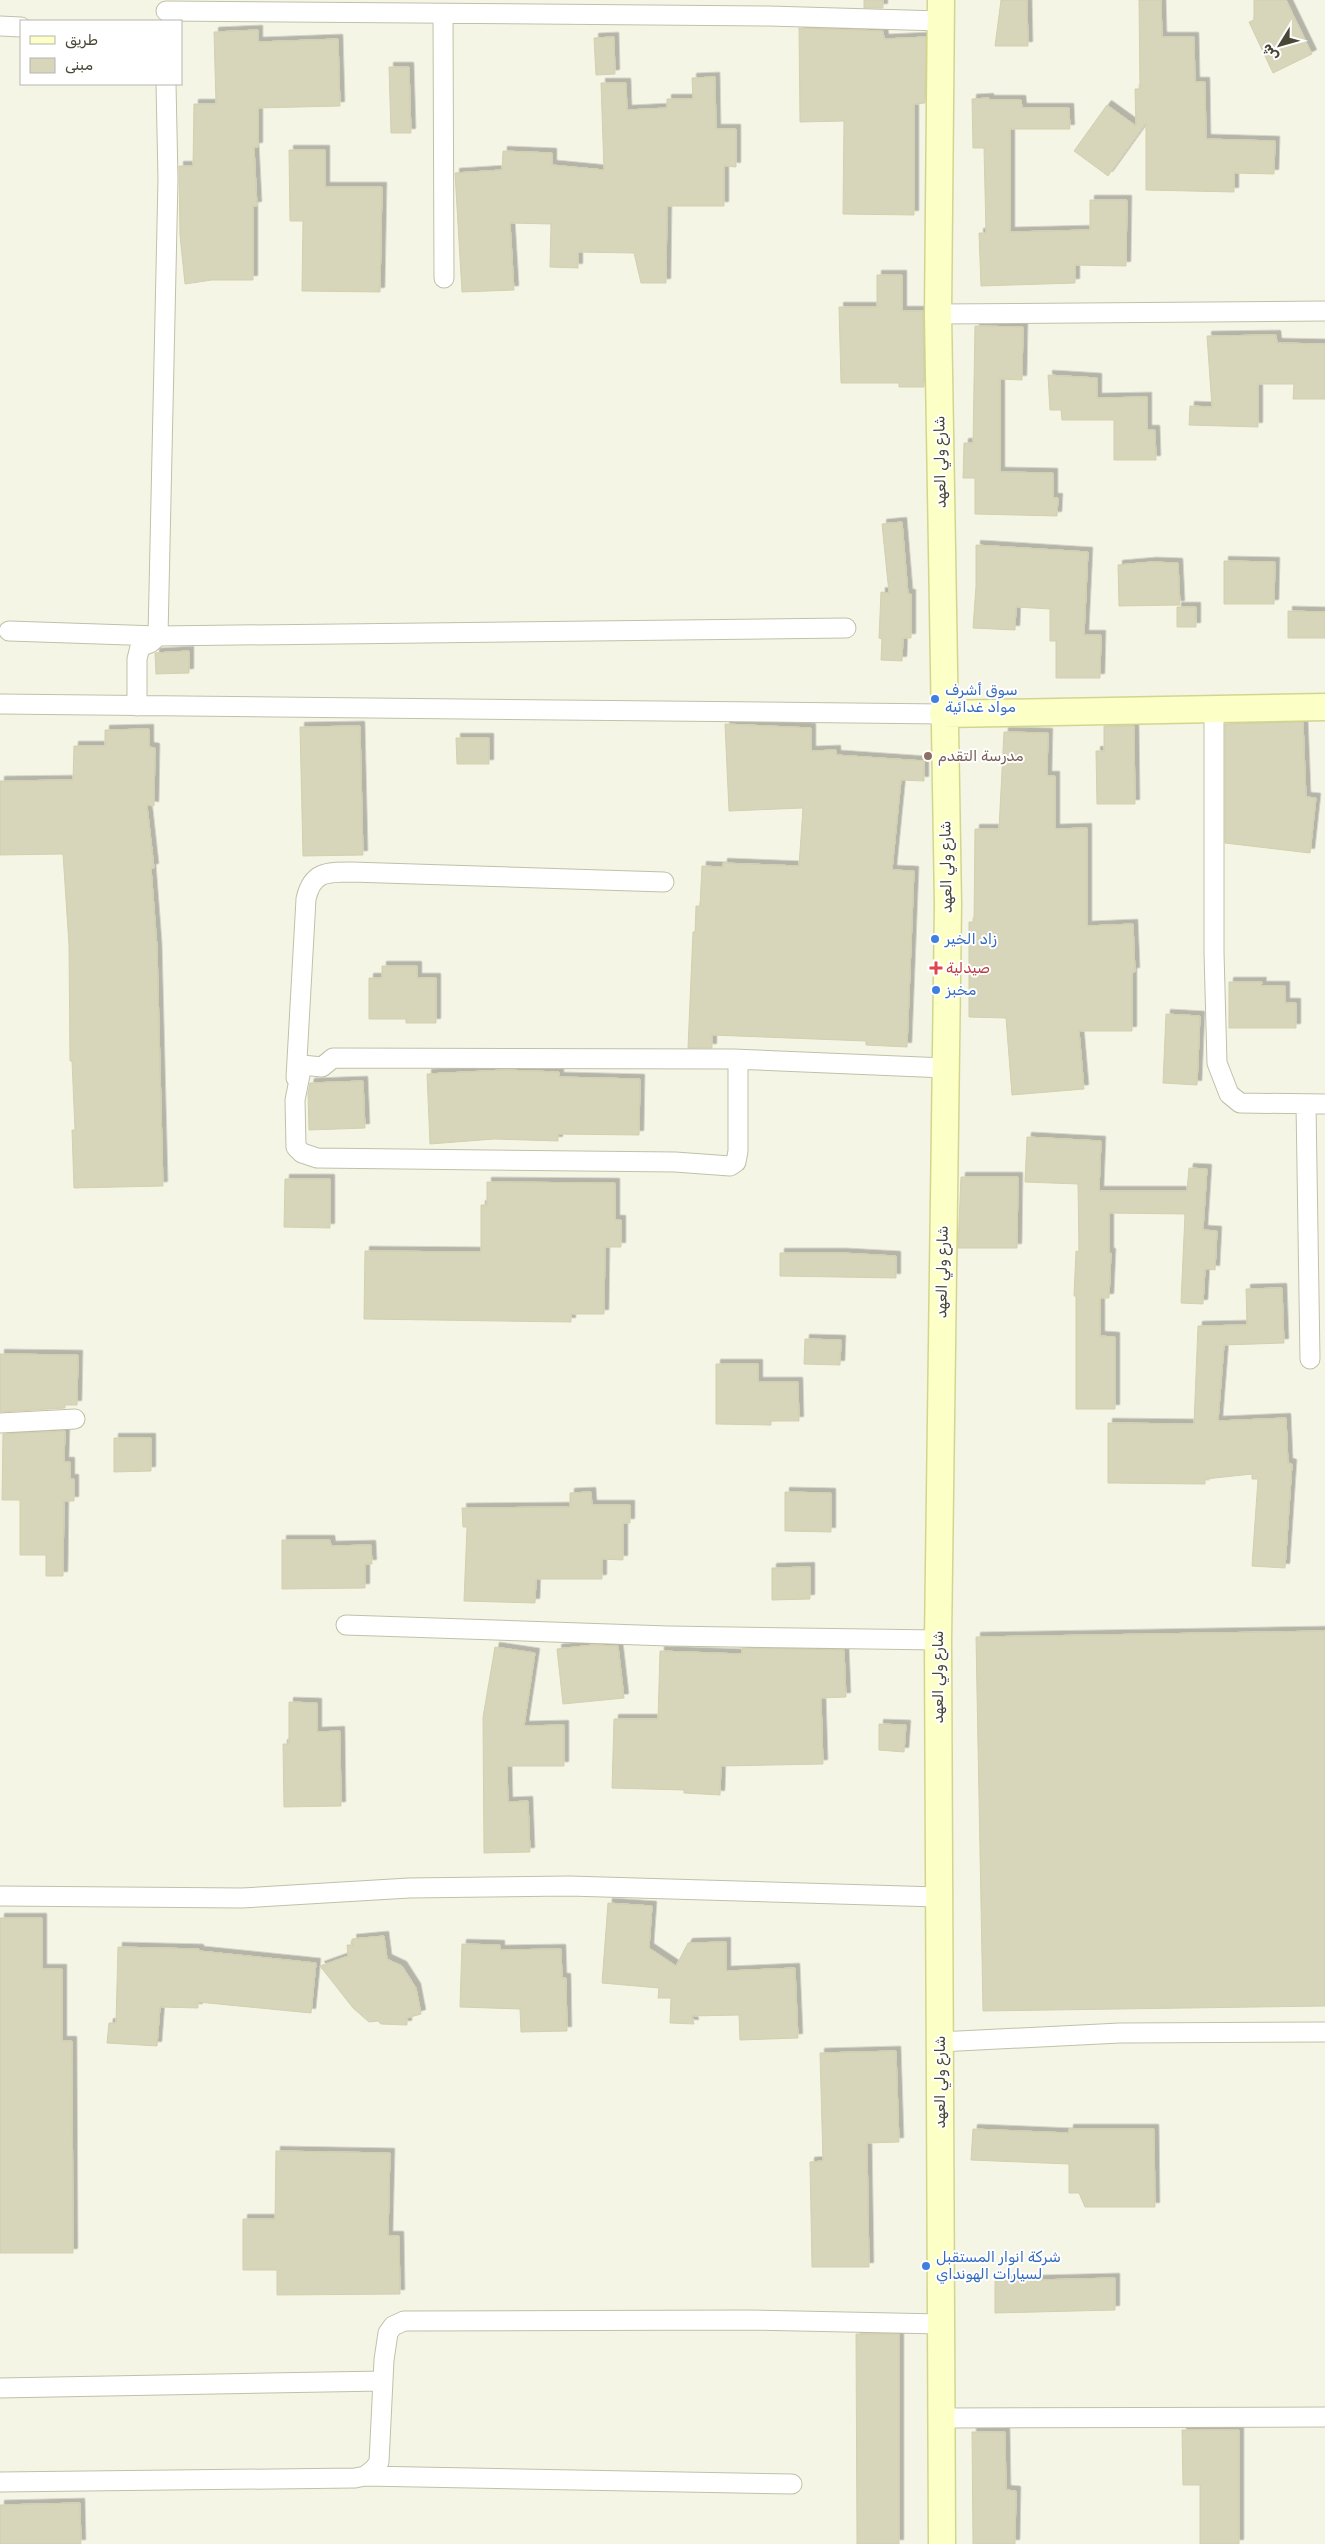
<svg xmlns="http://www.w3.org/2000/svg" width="1325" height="2544" viewBox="0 0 1325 2544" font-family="Rubik,Cairo,sans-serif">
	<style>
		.building { fill: #d7d5ba; stroke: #d3d0ad; filter: url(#shadow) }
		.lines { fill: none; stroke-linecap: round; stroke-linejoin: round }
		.street-casing { stroke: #c1c0a8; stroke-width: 21 }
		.secondary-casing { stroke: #d3d58f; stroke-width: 29 }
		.street { stroke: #fff; stroke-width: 19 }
		.secondary { stroke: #fcffc6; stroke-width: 26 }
		.shop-dot { fill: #3f7fe0; stroke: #fff; stroke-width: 2 }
		.education-dot { fill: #8d6e63; stroke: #fff; stroke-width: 2 }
		.health-dot { fill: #e0444e; stroke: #fff; stroke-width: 2 }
		.labels { text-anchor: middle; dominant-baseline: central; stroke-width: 4; stroke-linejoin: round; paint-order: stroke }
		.street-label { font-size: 15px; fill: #484634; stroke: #fff }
		.shop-label { font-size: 15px; fill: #366cbe; stroke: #fff; text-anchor: start }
		.education-label { font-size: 15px; fill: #785e54; stroke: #fff; text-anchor: start }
		.health-label { font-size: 15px; fill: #be3a42; stroke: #fff; text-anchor: start }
	</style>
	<defs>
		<filter id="shadow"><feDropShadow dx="4.5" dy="-4.5" stdDeviation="0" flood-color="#0004"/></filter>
	</defs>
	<rect width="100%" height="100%" fill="#f5f5e6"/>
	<path class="building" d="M 864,0 L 883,0 L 883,8 L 864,8 Z
		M 1001,0 L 1027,0 L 1028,46 L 995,46 Z
		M 1139,0 L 1161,0 L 1162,37 L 1194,37 L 1195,82 L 1205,82 L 1206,139 L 1275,141 L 1274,174 L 1234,173 L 1234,192 L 1146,190 L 1146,123 L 1108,176 L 1074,151 L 1107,105 L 1136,126 L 1135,89 L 1140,89 Z
		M 1254,0 L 1286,0 L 1312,54 L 1273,73 L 1249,22 L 1254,20 Z
		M 799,28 L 883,31 L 884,39 L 926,37 L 925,103 L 914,104 L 914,215 L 843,214 L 844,121 L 800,122 Z
		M 258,30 L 258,42 L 338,39 L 340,106 L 258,108 L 258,147 L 254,147 L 257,206 L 253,206 L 253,280 L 212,280 L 185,284 L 180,235 L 179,166 L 193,166 L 194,104 L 216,104 L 214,32 Z
		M 614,37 L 615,74 L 596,75 L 594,38 Z
		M 389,67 L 409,67 L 411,133 L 391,133 Z
		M 715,77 L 716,129 L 736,129 L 736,167 L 724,166 L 724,206 L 667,206 L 666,283 L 641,283 L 634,253 L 578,252 L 578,268 L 550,267 L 551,224 L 510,223 L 514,290 L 462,292 L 455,173 L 502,170 L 503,151 L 552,153 L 552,165 L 604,170 L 601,83 L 626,83 L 627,110 L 667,108 L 667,99 L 693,99 L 692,78 Z
		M 989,98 L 989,100 L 1021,100 L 1022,108 L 1069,108 L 1070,129 L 1010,129 L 1010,232 L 1090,230 L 1090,200 L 1127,200 L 1126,266 L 1075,265 L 1075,283 L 981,286 L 979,233 L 986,233 L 984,148 L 973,148 L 972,99 Z
		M 289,150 L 325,150 L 325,187 L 382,187 L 380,292 L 302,291 L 303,221 L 290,221 Z
		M 877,275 L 902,275 L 902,311 L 923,311 L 924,387 L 899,387 L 899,383 L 841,383 L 839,307 L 877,307 Z
		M 975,326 L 1023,327 L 1022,380 L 1000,379 L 1000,472 L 1053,473 L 1053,498 L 1058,498 L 1057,516 L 975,514 L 975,478 L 963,478 L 964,443 L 973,443 Z
		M 1276,335 L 1277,343 L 1325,344 L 1325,399 L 1293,399 L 1294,384 L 1258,384 L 1258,427 L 1189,425 L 1190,406 L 1212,407 L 1207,336 Z
		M 1048,375 L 1097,378 L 1097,398 L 1147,397 L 1147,430 L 1155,430 L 1156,460 L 1114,460 L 1114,420 L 1062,420 L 1061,410 L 1050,410 Z
		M 902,522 L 908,594 L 911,594 L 911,638 L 903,638 L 902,661 L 881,660 L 882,639 L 879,638 L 881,592 L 889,593 L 882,524 Z
		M 976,545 L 1088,552 L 1084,635 L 1101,635 L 1100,678 L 1056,678 L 1056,641 L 1050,641 L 1050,609 L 1016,607 L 1015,630 L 973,628 L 976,586 Z
		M 1224,561 L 1275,562 L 1274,604 L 1224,604 Z
		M 1152,562 L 1178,563 L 1180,605 L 1119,606 L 1118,565 Z
		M 1177,607 L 1196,607 L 1196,627 L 1177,627 Z
		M 1288,611 L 1325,612 L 1325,638 L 1288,638 Z
		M 189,651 L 189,673 L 156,674 L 155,653 Z
		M 1303,722 L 1306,797 L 1316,798 L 1310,853 L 1225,843 L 1225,724 Z
		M 725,724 L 811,728 L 811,751 L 836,750 L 836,755 L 924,761 L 924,781 L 901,780 L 892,870 L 914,871 L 907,1047 L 866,1045 L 866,1041 L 712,1035 L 712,1048 L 688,1048 L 693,932 L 695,932 L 696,906 L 700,906 L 702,866 L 723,867 L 723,863 L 799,866 L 803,808 L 729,811 Z
		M 360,726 L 363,855 L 303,856 L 300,727 Z
		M 1104,726 L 1134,726 L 1135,804 L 1097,804 L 1096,751 L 1104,751 Z
		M 149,729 L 149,747 L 155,748 L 154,806 L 147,805 L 154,868 L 151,868 L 157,947 L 163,1186 L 74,1188 L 72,1130 L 75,1130 L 72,1061 L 70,1061 L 69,945 L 63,854 L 0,855 L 0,781 L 73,780 L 74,746 L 105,746 L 105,730 Z
		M 1004,732 L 1048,733 L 1047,776 L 1055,776 L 1055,829 L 1087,828 L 1087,926 L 1133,924 L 1135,972 L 1132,972 L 1132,1031 L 1079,1031 L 1084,1089 L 1012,1095 L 1006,1018 L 969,1017 L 969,922 L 974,922 L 975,829 L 999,829 Z
		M 456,738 L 489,738 L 489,764 L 457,764 Z
		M 382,966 L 417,966 L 417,978 L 436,978 L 436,1023 L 406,1023 L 406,1019 L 369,1019 L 369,978 L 382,978 Z
		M 1229,982 L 1262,982 L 1261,986 L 1285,986 L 1285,1003 L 1296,1003 L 1296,1028 L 1229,1028 Z
		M 1166,1014 L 1200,1016 L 1197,1085 L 1163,1083 Z
		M 504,1070 L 559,1072 L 559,1077 L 640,1079 L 639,1135 L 558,1134 L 558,1141 L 494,1139 L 430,1144 L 427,1074 Z
		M 363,1081 L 365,1128 L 309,1130 L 308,1093 L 310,1083 Z
		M 1027,1137 L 1101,1141 L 1099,1191 L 1187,1191 L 1189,1168 L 1207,1169 L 1203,1230 L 1217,1231 L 1215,1270 L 1205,1269 L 1203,1304 L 1181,1303 L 1185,1214 L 1109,1213 L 1109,1253 L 1111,1253 L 1109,1298 L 1100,1298 L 1100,1336 L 1115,1337 L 1115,1409 L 1076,1409 L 1076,1296 L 1074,1296 L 1076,1251 L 1079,1252 L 1078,1184 L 1025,1182 Z
		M 961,1177 L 1018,1177 L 1017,1248 L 958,1248 Z
		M 285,1179 L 330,1179 L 330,1228 L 284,1227 Z
		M 487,1182 L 615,1183 L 615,1220 L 621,1220 L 621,1247 L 605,1247 L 604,1314 L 571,1314 L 571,1322 L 364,1319 L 365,1251 L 481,1252 L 481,1205 L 487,1205 Z
		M 780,1253 L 842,1253 L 896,1256 L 896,1278 L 780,1276 Z
		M 1282,1288 L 1284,1343 L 1224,1345 L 1218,1421 L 1286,1418 L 1288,1463 L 1292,1464 L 1285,1568 L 1252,1566 L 1258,1479 L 1252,1479 L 1252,1474 L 1205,1479 L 1205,1484 L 1108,1483 L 1108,1423 L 1194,1424 L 1198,1326 L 1247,1325 L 1246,1289 Z
		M 805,1339 L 841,1340 L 840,1365 L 804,1364 Z
		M 0,1354 L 78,1355 L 77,1405 L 65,1405 L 65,1408 L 0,1412 Z
		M 716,1364 L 758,1364 L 758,1382 L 798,1382 L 799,1421 L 771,1421 L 771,1425 L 716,1424 Z
		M 65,1431 L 64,1462 L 70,1462 L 70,1479 L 74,1479 L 74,1501 L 64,1501 L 63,1576 L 46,1576 L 46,1555 L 20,1555 L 20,1500 L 2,1500 L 3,1434 Z
		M 114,1438 L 151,1438 L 151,1471 L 114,1472 Z
		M 591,1492 L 592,1505 L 630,1505 L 630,1523 L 623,1523 L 623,1560 L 602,1559 L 602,1579 L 536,1579 L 535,1603 L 464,1601 L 467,1527 L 463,1527 L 462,1508 L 570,1507 L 570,1493 Z
		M 785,1492 L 831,1493 L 831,1532 L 785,1531 Z
		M 282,1540 L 330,1540 L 331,1546 L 371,1545 L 372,1564 L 365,1564 L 365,1588 L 282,1589 Z
		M 810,1567 L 810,1599 L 772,1600 L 772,1568 Z
		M 1325,1631 L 1325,2006 L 983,2011 L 976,1637 Z
		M 593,1645 L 618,1646 L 624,1698 L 563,1704 L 557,1649 Z
		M 495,1647 L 535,1653 L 524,1726 L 564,1725 L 564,1766 L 507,1766 L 508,1802 L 528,1801 L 530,1852 L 484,1853 L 483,1717 Z
		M 742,1648 L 844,1650 L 846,1697 L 821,1698 L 823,1764 L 721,1766 L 720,1795 L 684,1793 L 684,1790 L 612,1788 L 614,1719 L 658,1719 L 660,1651 L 742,1654 Z
		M 289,1702 L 317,1703 L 317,1732 L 340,1731 L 341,1806 L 284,1807 L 283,1744 L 289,1744 Z
		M 879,1724 L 906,1725 L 904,1752 L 879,1750 Z
		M 608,1903 L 652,1906 L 649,1948 L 676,1966 L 688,1943 L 726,1942 L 726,1971 L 795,1968 L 798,2038 L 740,2040 L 739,2015 L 692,2016 L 694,2024 L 670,2023 L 671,1998 L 658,1998 L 659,1988 L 602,1983 Z
		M 0,1918 L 42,1918 L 42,1969 L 62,1969 L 62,2041 L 72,2041 L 73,2253 L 0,2253 Z
		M 384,1936 L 387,1959 L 402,1966 L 416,1988 L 421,2014 L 407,2018 L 407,2025 L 381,2024 L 378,2021 L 369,2022 L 353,2008 L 320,1966 L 348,1956 L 347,1945 L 353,1945 L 352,1939 Z
		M 462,1944 L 500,1945 L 500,1950 L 561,1949 L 562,1978 L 566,1978 L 567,2031 L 521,2032 L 520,2009 L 460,2007 Z
		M 118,1947 L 199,1949 L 199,1951 L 316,1963 L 311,2013 L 198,2002 L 198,2008 L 160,2007 L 157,2046 L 107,2043 L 109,2023 L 116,2023 Z
		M 896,2051 L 899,2142 L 867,2143 L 869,2267 L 812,2267 L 810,2162 L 823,2161 L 820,2053 Z
		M 973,2129 L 1069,2133 L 1069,2129 L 1154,2129 L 1155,2207 L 1085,2207 L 1079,2193 L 1069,2193 L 1069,2164 L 971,2160 Z
		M 276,2151 L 390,2153 L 388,2236 L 399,2236 L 400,2294 L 277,2295 L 277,2270 L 243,2270 L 243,2219 L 275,2219 Z
		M 1115,2278 L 1115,2310 L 995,2313 L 995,2281 Z
		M 856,2334 L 899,2334 L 899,2544 L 857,2544 Z
		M 1182,2430 L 1239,2430 L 1239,2544 L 1200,2544 L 1200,2485 L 1183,2485 Z
		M 972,2432 L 1005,2432 L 1006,2490 L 1016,2491 L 1015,2544 L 973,2544 Z
		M 80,2503 L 81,2544 L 0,2544 L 0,2505 Z"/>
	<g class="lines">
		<defs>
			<path id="street" d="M 166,11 L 769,16 L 941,21
				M 443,15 L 444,278
				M 0,26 L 21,27
				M 938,314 L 1325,311
				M 9,631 L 158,636 L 846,628
				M 0,704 L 943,714
				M 137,706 L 137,659 L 140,647 L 150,643 L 158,636 L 168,179 L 166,84
				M 1214,709 L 1214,952 L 1217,1063 L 1229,1094 L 1240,1103 L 1325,1104
				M 738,1060 L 738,1151 L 736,1162 L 730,1166 L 675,1162 L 317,1158 L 302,1153 L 296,1147 L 295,1100 L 302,1065 L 322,1067 L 333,1058 L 733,1059 L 945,1068
				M 296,1078 L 306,899 C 312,872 326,872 351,872 L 664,882
				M 1306,1104 L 1310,1359
				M 0,1423 L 75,1419
				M 346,1625 L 668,1636 L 938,1640
				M 0,1896 L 242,1898 L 409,1888 L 569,1886 L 938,1897
				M 939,2042 L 1120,2033 L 1325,2032
				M 0,2388 L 383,2381
				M 941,2418 L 1325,2417
				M 365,2476 L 792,2484
				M 0,2482 L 355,2478 L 365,2476 L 374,2469 L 379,2462 L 384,2360 L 388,2333 L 393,2326 L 404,2321 L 748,2320 L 941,2324"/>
			<path id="secondary" d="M 941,0 L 938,314 L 948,904 L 938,1640 L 942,2544
				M 943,714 L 1325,707"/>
		</defs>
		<use href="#street" class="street-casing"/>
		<use href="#secondary" class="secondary-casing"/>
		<use href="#street" class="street"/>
		<use href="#secondary" class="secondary"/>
	</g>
	<g class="shop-dot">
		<circle cx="935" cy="699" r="5"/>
		<circle cx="935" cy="939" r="5"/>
		<circle cx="936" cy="990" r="5"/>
		<circle cx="926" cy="2266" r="5"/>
	</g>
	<circle class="education-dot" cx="928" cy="756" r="5"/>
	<path class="health-dot" d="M933.5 960.5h5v5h5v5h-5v5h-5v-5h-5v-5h5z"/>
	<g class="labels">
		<g class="street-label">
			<text transform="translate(940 462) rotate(-91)">شارع ولي العهد</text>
			<text transform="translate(946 867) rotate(-91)">شارع ولي العهد</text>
			<text transform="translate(942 1272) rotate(-89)">شارع ولي العهد</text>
			<text transform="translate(938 1677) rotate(-90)">شارع ولي العهد</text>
			<text transform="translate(940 2082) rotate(-90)">شارع ولي العهد</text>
		</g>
		<g class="shop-label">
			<text x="945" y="690">سوق أشرف<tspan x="945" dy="17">مواد غدائية</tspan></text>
			<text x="945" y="939">زاد الخير</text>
			<text x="946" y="990">مخبز</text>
			<text x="936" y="2257">شركة انوار المستقبل<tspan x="936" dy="17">لسيارات الهونداي</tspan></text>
		</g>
		<g class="education-label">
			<text x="938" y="756">مدرسة التقدم</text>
		</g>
		<g class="health-label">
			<text x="946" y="968">صيدلية</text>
		</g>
	</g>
	<rect x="20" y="20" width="162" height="65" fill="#ffffff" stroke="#b6b5ae"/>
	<rect x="30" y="36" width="25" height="8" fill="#fcffc6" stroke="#b6b5ae"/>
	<text x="65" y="45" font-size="15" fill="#484634">طريق</text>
	<rect x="30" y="58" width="25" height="15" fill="#d7d5ba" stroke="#b6b5ae"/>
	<text x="65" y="70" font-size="15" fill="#484634">مبنى</text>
	<g transform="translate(1280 45) rotate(233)" stroke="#ffffff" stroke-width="4" paint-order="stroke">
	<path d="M0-4L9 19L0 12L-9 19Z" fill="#484634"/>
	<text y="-8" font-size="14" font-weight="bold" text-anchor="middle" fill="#484634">ش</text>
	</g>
</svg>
